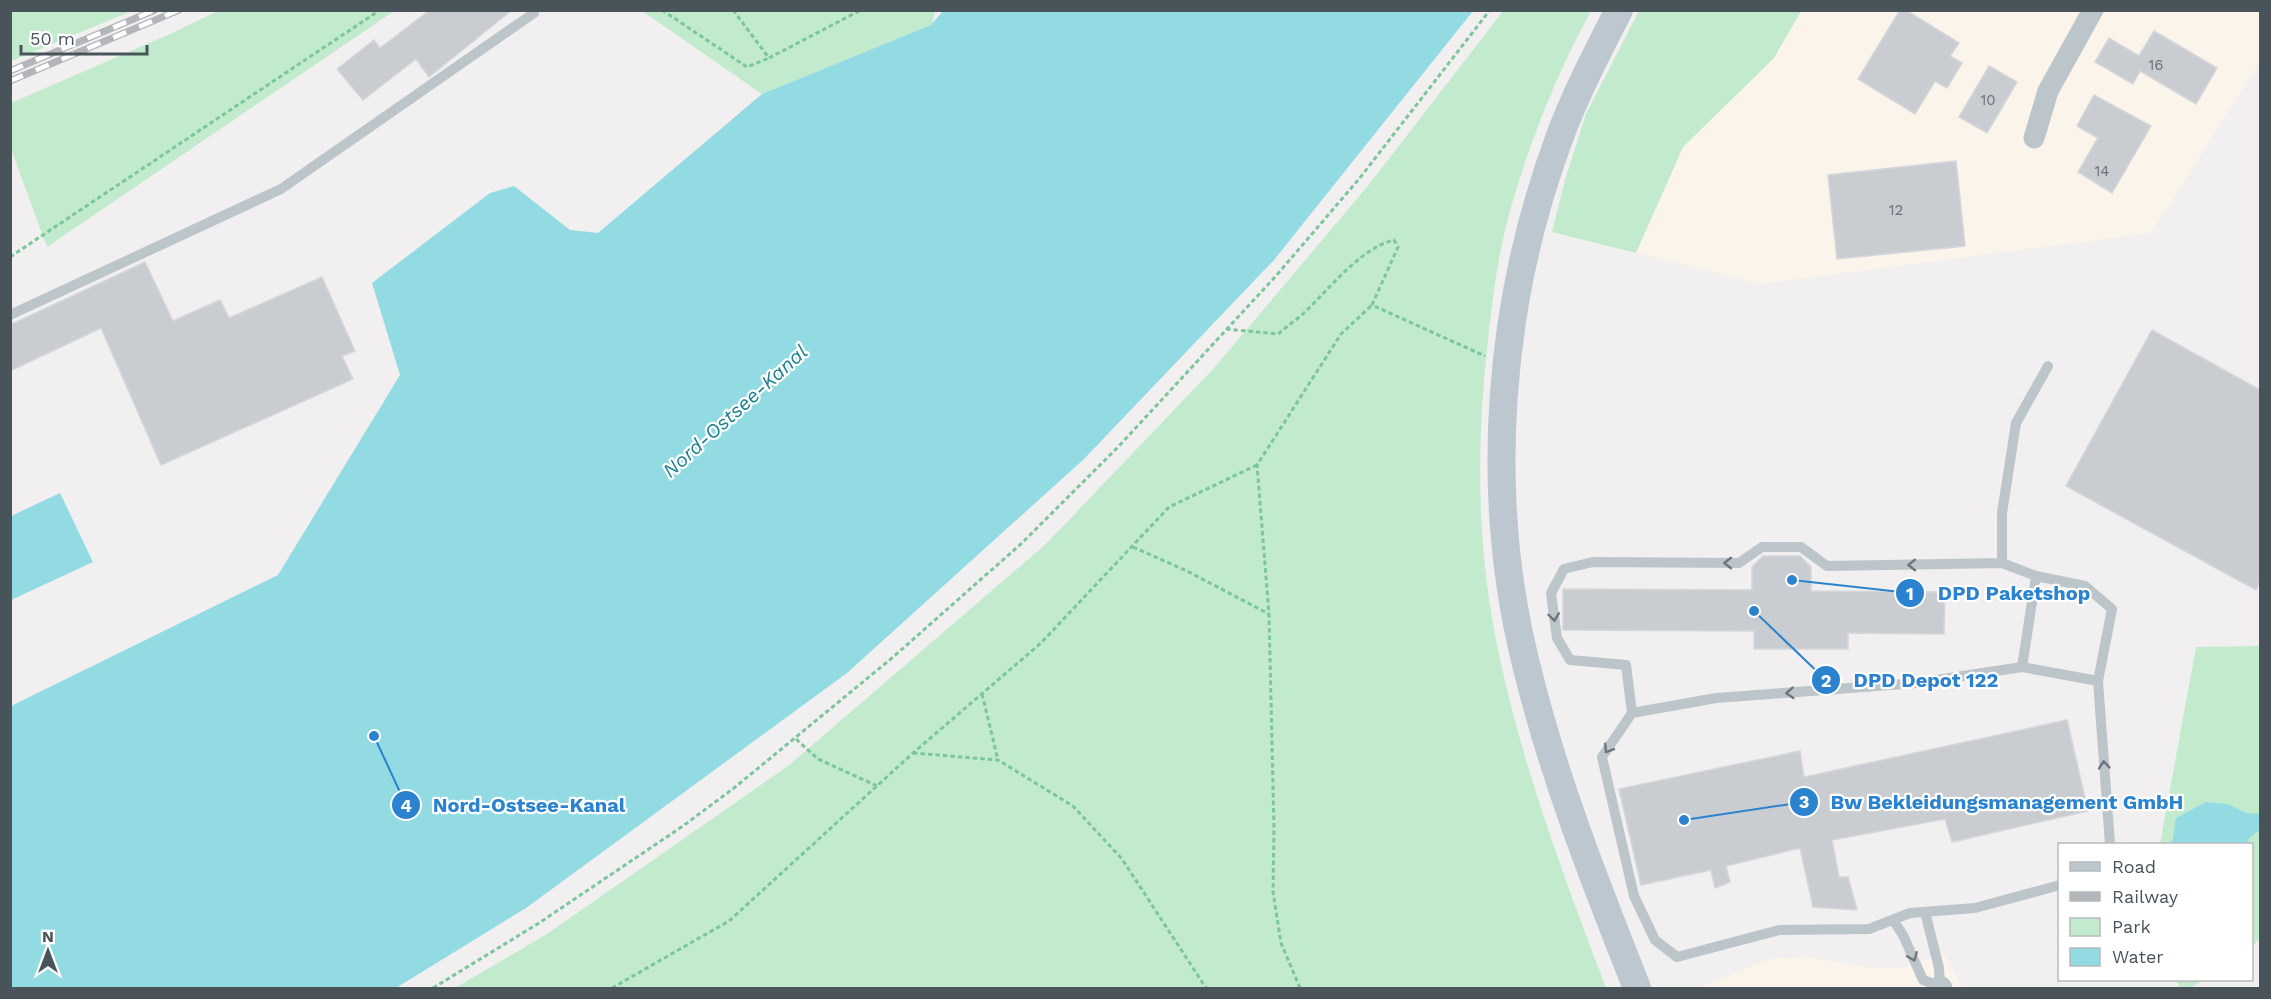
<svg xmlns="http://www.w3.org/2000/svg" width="2271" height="999" viewBox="0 0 2271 999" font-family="'Work Sans',sans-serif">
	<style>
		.commercial { fill: #faf4ea }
		.green { fill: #c2ebcd }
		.water { fill: #93dbe3 }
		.building { fill: #c9cdd1; stroke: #d4d6da; stroke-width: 1.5 }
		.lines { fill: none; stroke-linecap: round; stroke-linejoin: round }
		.path { stroke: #7dc59a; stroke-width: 3; stroke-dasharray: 4.5 3; stroke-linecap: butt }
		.lane { stroke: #bcc5ca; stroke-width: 10 }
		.street { stroke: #bcc5ca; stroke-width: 21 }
		.secondary { stroke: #bcc7cf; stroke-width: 28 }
		.rail-casing { stroke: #b2b5b9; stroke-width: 7 }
		.rail { stroke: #fff; stroke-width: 4.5; stroke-dasharray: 14; stroke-linecap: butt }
		.oneway { stroke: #6c767c }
		.labels { text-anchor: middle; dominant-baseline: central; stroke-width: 4.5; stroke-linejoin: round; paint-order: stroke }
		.number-label { font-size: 15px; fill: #697278 }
		.water-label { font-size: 20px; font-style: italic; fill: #19828e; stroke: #fff }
		.leader { fill: none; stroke: #2b83cf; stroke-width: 2 }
		.callout-dot { fill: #2b83cf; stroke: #fff; stroke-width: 2 }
		.mark-label { font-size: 18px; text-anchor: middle; font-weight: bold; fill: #fff }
		.callout-label { font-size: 20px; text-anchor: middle; font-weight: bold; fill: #2b83cf; stroke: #fff; stroke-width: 4.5; stroke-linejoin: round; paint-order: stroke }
	</style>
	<rect width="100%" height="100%" fill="#f1efef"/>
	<path class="commercial" d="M 1801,11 L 2260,11 L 2260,62 L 2151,233 L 1761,284 L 1636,253 L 1683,147 L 1774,58 Z
		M 1944,954 L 1962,988 L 1699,988 L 1769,959 L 1808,957 L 1864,967 L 1904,967 Z"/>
	<path class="green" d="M 11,10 L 132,10 L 132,11 L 11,61 Z
		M 220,10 L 394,11 L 47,247 L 11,149 L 11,103 L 170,34 Z
		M 1504,10 L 1591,11 C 1558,71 1531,138 1512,204 C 1498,251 1492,300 1487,349 C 1477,441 1477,533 1493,624 C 1516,749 1561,870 1606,988 L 455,988 L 547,934 L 788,766 L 1046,544 L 1214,368 L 1367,187 Z
		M 642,11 L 935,11 L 932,25 L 762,94 Z
		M 1639,11 L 1801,11 L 1774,58 L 1683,147 L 1636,253 L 1552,232 L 1565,180 L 1586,114 Z
		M 2260,646 L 2260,937 L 2252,948 L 2252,844 L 2160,844 L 2196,647 Z
		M 2175,980 L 2205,980 L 2189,988 L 2181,988 Z"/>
	<path class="water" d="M 943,11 L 1473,11 L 1274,260 L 1084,459 L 847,673 L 526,908 L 396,988 L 11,988 L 11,706 L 278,575 L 400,375 L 372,283 L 490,193 L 514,186 L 570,230 L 598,233 L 762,94 L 931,25 Z
		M 60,493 L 93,562 L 11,600 L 11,516 Z
		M 2206,802 L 2227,804 L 2247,813 L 2260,814 L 2260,830 L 2249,838 L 2248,844 L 2172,844 L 2176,818 Z"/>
	<path class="building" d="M 430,10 L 512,10 L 429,77 L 416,59 L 363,100 L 337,69 L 374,40 L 380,48 Z
		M 1900,10 L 1906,10 L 1959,43 L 1950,56 L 1962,63 L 1947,88 L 1935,81 L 1915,114 L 1858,79 Z
		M 2154,31 L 2217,68 L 2196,104 L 2140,71 L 2133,84 L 2095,62 L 2109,38 L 2139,56 Z
		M 1989,66 L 2017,82 L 1987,133 L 1959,117 Z
		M 2094,95 L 2151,126 L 2112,193 L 2078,172 L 2098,138 L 2077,126 Z
		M 1956,161 L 1965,246 L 1837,259 L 1828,175 Z
		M 145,262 L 173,321 L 220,300 L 229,318 L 322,277 L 355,351 L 342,356 L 353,379 L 161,465 L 101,328 L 10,371 L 10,325 Z
		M 2152,330 L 2260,390 L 2260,581 L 2256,590 L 2066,486 Z
		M 1763,556 L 1800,556 L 1811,567 L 1811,591 L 1945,592 L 1944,634 L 1848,633 L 1848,649 L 1754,649 L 1754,631 L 1563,630 L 1563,589 L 1752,590 L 1752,567 Z
		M 2067,720 L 2088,811 L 1952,842 L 1945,819 L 1832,840 L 1839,877 L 1848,877 L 1857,910 L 1813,907 L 1800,848 L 1726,866 L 1730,882 L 1715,888 L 1711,870 L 1641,885 L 1619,789 L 1800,751 L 1804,777 Z"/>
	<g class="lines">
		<path class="path" d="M 662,10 L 747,67 L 769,58
			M 733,10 L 769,58 L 861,10
			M 10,257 L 380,10
			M 1226,329 L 1278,334 C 1287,326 1298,319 1307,310 C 1331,287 1361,248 1394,240 L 1398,247 L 1372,305 L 1485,356
			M 1133,547 L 1187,571 L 1269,614
			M 982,694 L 998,760
			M 796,739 L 818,759 L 877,786
			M 913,753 L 998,760 L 1073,806 L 1122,859 L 1206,988
			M 433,988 L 539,923 L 683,826 L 734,788 L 892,658 L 1022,543 L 1119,446 L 1275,277 L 1359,179 L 1490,10
			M 612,988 L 729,921 L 913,753 L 1041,643 L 1169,507 L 1257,465
			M 1300,988 L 1281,943 L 1273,892 L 1274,829 L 1269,614 L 1257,465 L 1341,334 L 1372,305"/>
		<path class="lane" d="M 10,315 L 281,189 L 534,13
			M 2002,563 L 2002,513 L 2016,423 L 2048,366
			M 2022,667 L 2036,576
			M 1632,713 L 1716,698 L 1917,683 L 2022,667 L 2098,681
			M 2060,885 L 1975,908 L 1910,913 L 1869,929 L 1779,930 L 1677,957 L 1655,940 L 1634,896 L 1602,757 L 1632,713 L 1626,665 L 1570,660 L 1557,638 L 1551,593 L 1564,569 L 1593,562 L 1739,563 L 1762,547 L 1801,547 L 1827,566 L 2002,563 L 2036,576 L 2085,586 L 2112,609 L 2098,681 L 2110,844
			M 1893,920 L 1903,935 L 1923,980 L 1940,986 L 1939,968 L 1925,912"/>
		<path class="street" d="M 2034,138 L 2048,91 L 2093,10
			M 1940,986 L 1942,988"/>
		<path class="secondary" d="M 1619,10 C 1598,51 1576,93 1560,136 C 1498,302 1483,492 1526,664 C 1553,776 1595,882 1637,988"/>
		<defs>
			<path id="rail" d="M 10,71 L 155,10
				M 10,81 L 179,10"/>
		</defs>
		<use href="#rail" class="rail-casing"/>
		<use href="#rail" class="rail"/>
	</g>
	<defs><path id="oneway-chevron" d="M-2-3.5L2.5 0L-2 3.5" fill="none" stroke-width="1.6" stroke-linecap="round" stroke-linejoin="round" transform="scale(1.5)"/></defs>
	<g class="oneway">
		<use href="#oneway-chevron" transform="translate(1728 563) rotate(-180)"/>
		<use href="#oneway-chevron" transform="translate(1912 565) rotate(179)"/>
		<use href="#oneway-chevron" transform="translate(1554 617) rotate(82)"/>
		<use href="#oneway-chevron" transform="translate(1790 693) rotate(176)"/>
		<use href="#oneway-chevron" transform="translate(1608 749) rotate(122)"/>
		<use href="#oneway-chevron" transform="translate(2104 765) rotate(-95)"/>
		<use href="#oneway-chevron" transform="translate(1913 957) rotate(67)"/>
	</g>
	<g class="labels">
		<g class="number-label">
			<text x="2156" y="65">16</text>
			<text x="1988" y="100">10</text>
			<text x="2102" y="171">14</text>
			<text x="1896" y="210">12</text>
		</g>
		<g class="water-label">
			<text transform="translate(735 411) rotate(-42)">Nord-Ostsee-Kanal</text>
		</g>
	</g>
	<path class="leader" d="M1792 580L1910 593M1754 611L1826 680M1684 820L1804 802M374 736L406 805"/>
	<g class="callout-dot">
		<circle cx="1792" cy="580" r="6"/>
		<circle cx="1754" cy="611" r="6"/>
		<circle cx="1684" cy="820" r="6"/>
		<circle cx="374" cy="736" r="6"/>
		<circle cx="1910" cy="593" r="15"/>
		<circle cx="1826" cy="680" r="15"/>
		<circle cx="1804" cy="802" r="15"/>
		<circle cx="406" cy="805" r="15"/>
	</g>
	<g class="mark-label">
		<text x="1910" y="600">1</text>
		<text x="1826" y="687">2</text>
		<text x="1804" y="808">3</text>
		<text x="406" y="812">4</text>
	</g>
	<g class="callout-label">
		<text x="2014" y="600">DPD Paketshop</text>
		<text x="1926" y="687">DPD Depot 122</text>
		<text x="2007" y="809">Bw Bekleidungsmanagement GmbH</text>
		<text x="529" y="812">Nord-Ostsee-Kanal</text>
	</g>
	<rect width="2271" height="999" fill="none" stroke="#49545a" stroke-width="24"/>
	<rect x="2058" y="843" width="195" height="138" fill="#ffffff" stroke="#b6bbbd" stroke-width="1.5"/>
	<rect x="2070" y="862" width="30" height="9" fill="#bcc7cf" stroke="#b6bbbd" stroke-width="1.5"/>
	<text x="2112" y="873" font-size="18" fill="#49545a">Road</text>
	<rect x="2070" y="892" width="30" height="9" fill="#b2b5b9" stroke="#b6bbbd" stroke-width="1.5"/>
	<text x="2112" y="903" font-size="18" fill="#49545a">Railway</text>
	<rect x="2070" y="918" width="30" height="18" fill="#c2ebcd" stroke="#b6bbbd" stroke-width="1.5"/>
	<text x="2112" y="933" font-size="18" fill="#49545a">Park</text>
	<rect x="2070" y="948" width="30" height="18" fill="#93dbe3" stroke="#b6bbbd" stroke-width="1.5"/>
	<text x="2112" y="963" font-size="18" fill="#49545a">Water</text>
	<g transform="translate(48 951)" stroke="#ffffff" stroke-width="4.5" paint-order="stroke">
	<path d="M0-4.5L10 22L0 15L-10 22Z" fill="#49545a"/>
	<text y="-9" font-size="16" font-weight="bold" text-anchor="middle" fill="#49545a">N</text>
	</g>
	<path d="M21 45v9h126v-9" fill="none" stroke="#49545a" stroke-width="3"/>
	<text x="30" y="45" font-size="18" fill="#49545a" stroke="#ffffff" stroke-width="4.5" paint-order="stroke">50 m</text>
</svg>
